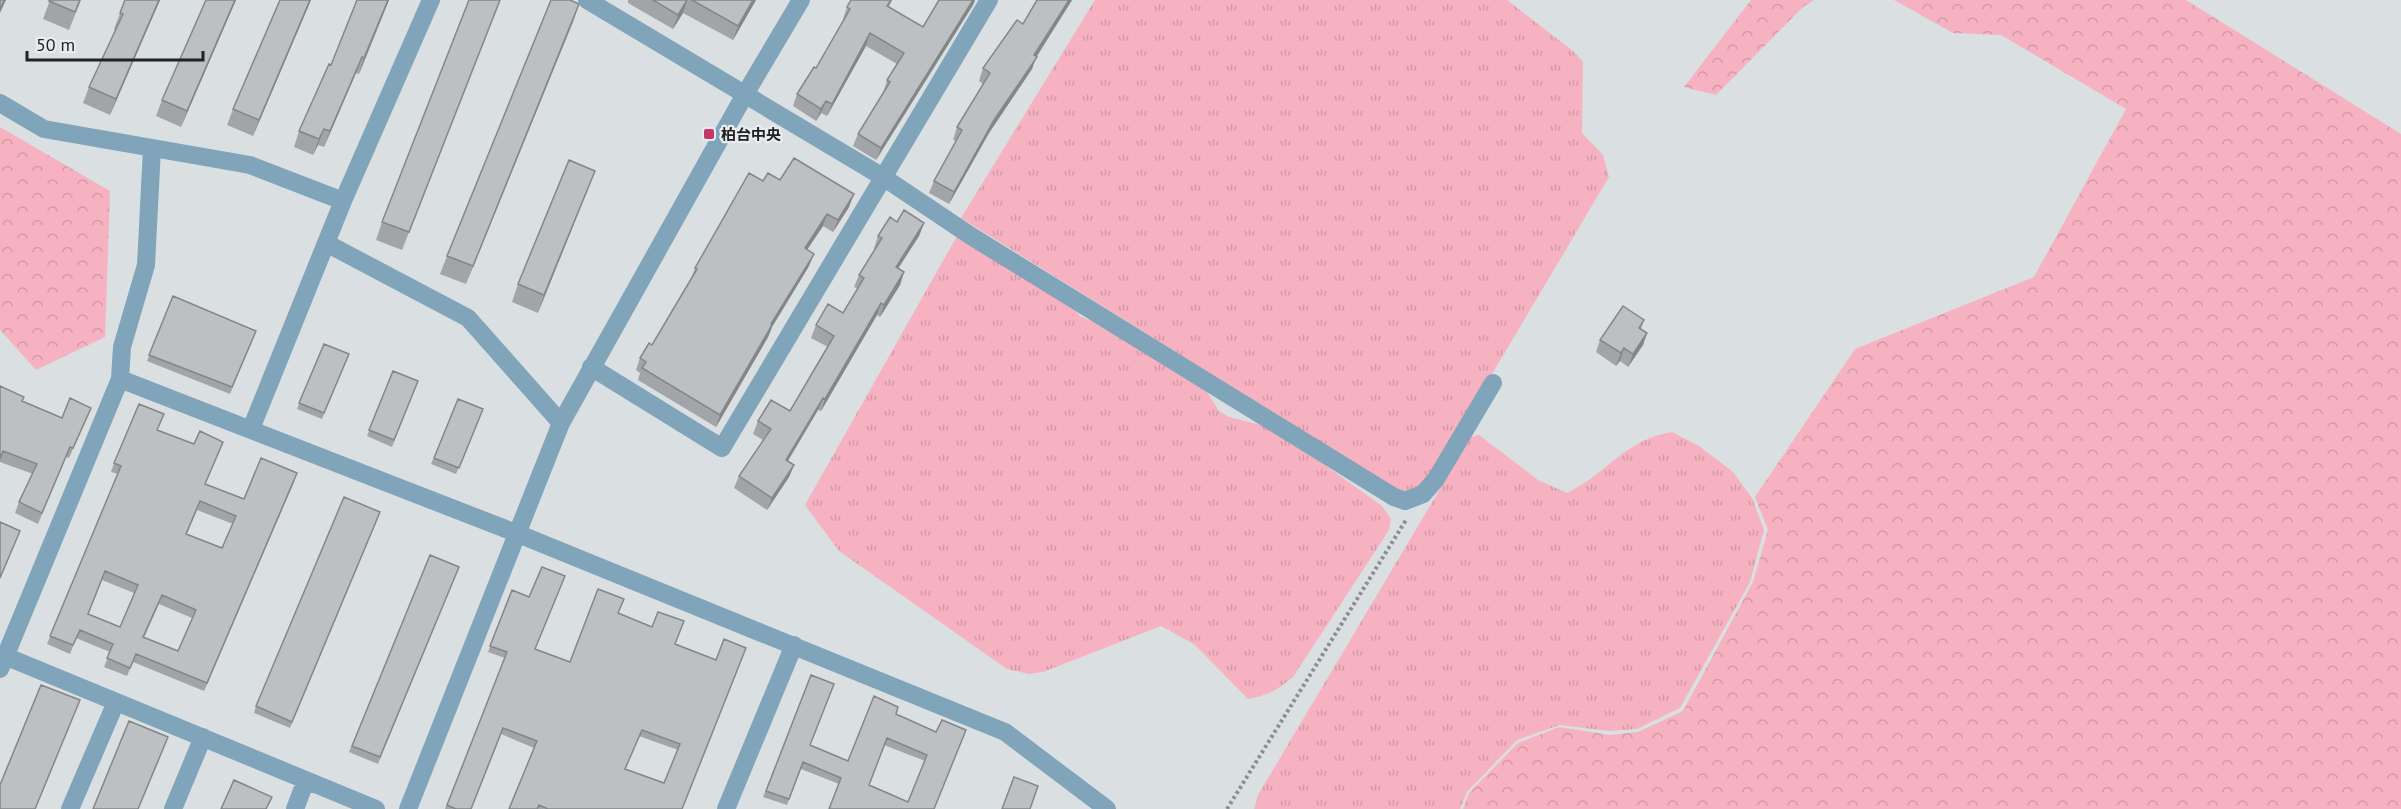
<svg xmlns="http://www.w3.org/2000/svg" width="2401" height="809" viewBox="0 0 2401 809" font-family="'PT Sans','Noto Sans JP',sans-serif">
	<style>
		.grass { fill: url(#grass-tufts) }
		.forest { fill: url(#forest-crowns) }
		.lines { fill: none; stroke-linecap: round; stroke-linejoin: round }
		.path { stroke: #8b8e90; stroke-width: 4; stroke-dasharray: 3 3; stroke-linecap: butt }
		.minor { stroke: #80a4ba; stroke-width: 18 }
		.wall { fill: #a2a5a7; fill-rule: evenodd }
		.shaded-wall { fill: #848688 }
		.building { fill: #bcc0c2; stroke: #848688; stroke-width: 1.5; fill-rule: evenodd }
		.poi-dot { fill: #c53766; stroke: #e8ecef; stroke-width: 2 }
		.labels { text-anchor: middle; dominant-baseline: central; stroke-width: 4.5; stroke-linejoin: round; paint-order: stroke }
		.poi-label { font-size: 15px; font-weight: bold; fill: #212223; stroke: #e8ecef; text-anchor: start }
	</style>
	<defs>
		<pattern id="grass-tufts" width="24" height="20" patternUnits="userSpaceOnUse" patternTransform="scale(1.5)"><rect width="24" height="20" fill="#f6b2c0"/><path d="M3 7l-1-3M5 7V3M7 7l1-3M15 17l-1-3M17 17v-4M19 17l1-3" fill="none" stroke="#d399a5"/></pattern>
		<pattern id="forest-crowns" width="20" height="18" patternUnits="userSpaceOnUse" patternTransform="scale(1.5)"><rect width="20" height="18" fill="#f6b2c0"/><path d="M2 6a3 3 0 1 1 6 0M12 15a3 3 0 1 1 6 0" fill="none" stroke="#d399a5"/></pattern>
	</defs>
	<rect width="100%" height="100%" fill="#dadfe1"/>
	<path class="grass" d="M 1095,0 L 1507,0 L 1573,51 L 1583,62 L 1582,133 L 1603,155 L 1609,177 L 1432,475 C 1423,487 1414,493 1399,491 L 961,218 Z
		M 957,236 L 1069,304 L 1081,317 L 1111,328 L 1202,384 L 1219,411 L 1229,417 L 1273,428 L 1382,506 L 1391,519 L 1389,530 L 1293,677 C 1279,689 1267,696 1248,699 L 1194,644 L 1161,626 L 1043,672 L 1029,674 L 1007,669 L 839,551 L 805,505 Z
		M 1672,432 L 1699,446 L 1733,472 L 1752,498 L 1764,530 L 1750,582 L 1680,708 L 1637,729 L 1609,731 L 1560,725 L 1517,740 L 1467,792 L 1460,809 L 1254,809 L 1258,795 L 1471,437 L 1479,435 L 1538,480 L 1567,493 C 1608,473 1624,440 1672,432 Z"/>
	<path class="forest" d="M 1751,0 L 1814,0 L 1803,7 L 1716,95 L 1684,87 Z
		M 1894,0 L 2186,0 L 2401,134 L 2401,809 L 1463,809 L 1469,793 L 1518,743 L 1559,727 L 1610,735 L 1638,732 L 1683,711 L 1753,582 L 1768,530 L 1755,497 L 1855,349 L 2034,277 L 2126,109 L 2001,35 L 1953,33 Z
		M 0,127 L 110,191 L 105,337 L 36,370 L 0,330 Z"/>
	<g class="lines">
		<path class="path" d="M 1227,809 L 1406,520"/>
		<path class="minor" d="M 587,0 L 883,177 L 971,236 L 1394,497 L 1405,501 L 1423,494 L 1436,479 L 1493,383
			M 0,103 L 44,129 L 250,165 L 343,201
			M 326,243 L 468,318 L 561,423
			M 591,367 L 722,448 L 989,0
			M 120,379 L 516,533 L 1005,732 L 1107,809
			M 251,429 L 343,201 L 431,0
			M 0,654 L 376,809
			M 0,669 L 120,379 L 122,347 L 146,265 L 152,148
			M 70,809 L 116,702
			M 173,809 L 203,737
			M 295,809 L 306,780
			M 408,809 L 561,423 L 744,96 L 801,0
			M 726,809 L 794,645"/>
	</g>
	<path class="wall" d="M 50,0 L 81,0 L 69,30 L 43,19 Z
		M 125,0 L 160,0 L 110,115 L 83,103 L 89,87 L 116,30 L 114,29 Z
		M 236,0 L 181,127 L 156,116 L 162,100 Z
		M 280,0 L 311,0 L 253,136 L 227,125 L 233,109 Z
		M 389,0 L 359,74 L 356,73 L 324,147 L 318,145 L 313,155 L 294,147 L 299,131 L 331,65 Z
		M 500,0 L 402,250 L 376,240 L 382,222 Z
		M 628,0 L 756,0 L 733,40 L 683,13 L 673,29 L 628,3 Z
		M 851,0 L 892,0 L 889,7 L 923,27 L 939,0 L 975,0 L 973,5 L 876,160 L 853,146 L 858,134 L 883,93 L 887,80 L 897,64 L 866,46 L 827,116 L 821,113 L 816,121 L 793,106 L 797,94 L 816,68 L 844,20 L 843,19 L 847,7 Z
		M 1037,0 L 1072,0 L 1036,58 L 1032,69 L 989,133 L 949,204 L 929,193 L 934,181 L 956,141 L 953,140 L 957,127 L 983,84 L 979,81 L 983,68 L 1023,24 Z
		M 579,4 L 466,284 L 440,274 L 447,256 Z
		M 595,171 L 538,313 L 512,302 L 518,284 Z
		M 780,180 L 849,207 L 833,232 L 823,226 L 807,250 L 809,266 L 772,327 L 768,337 L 716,427 L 638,380 L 640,373 L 636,370 L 640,358 L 652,345 L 691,280 L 695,268 L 763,181 Z
		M 897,222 L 924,223 L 919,236 L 898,269 L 904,272 L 900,285 L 880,317 L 877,315 L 821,411 L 818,410 L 788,461 L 794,465 L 789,477 L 767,510 L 734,488 L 739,476 L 763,440 L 753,434 L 758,421 L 790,411 L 828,347 L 811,338 L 816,325 L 843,313 L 858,289 L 854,287 L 859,275 L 875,249 L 874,248 L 878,236 Z
		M 173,296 L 256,331 L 230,394 L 147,361 Z
		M 1644,320 L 1641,329 L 1647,333 L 1643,345 L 1628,367 L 1620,361 L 1616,366 L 1596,352 L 1600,340 Z
		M 324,344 L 349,354 L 322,419 L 297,409 Z
		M 393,371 L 418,381 L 392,447 L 367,436 Z
		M 0,386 L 23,401 L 62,418 L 91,408 L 69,458 L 66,457 L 38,524 L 15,513 L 19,502 L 33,474 L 0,462 Z
		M 458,399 L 483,409 L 456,474 L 431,464 Z
		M 158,430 L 194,444 L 223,442 L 205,484 L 244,499 L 297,473 L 204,691 L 133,662 L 127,676 L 104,667 L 110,652 L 76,638 L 70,654 L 47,644 L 118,474 L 111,472 L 114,463 ZM 197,510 L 233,524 L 222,548 L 187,534 ZM 102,580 L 134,593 L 120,627 L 88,614 ZM 159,604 L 192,618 L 178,651 L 144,638 Z
		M 378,518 L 290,728 L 254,713 L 256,706 Z
		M 430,555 L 459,567 L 378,764 L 349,752 Z
		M 512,590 L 536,649 L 570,662 L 618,613 L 675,644 L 716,660 L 682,809 L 509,809 L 534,748 L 501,734 L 471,809 L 445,809 L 505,658 L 488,652 ZM 639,736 L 678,750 L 664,783 L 625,769 Z
		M 811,675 L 810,745 L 848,761 L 896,714 L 936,732 L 934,809 L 839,784 L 801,769 L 787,805 L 763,797 ZM 884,745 L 925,761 L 908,802 L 869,785 Z"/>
	<path class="shaded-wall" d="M 4,0 L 6,0 L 0,13 L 0,10 Z
		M 159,0 L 160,0 L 110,115 L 116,99 Z
		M 235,0 L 236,0 L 181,127 L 187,111 Z
		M 310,0 L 311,0 L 253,136 L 259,120 Z
		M 388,0 L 389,0 L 359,74 L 364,58 Z
		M 687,0 L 683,13 L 673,29 L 678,15 Z
		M 753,0 L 756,0 L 733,40 L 738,26 Z
		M 973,0 L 975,0 L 973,5 L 876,160 L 881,148 Z
		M 1069,0 L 1072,0 L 1036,57 L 1032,69 L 989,133 L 949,204 L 954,192 L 994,120 Z
		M 579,4 L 573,22 L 466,284 L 473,266 Z
		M 870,33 L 866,46 L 827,116 L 832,104 Z
		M 362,57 L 356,73 L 324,147 L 330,131 Z
		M 826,101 L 821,113 L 816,121 L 821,109 Z
		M 324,129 L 318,145 L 313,155 L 319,139 Z
		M 595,171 L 588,189 L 538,313 L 544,295 Z
		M 854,194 L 849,207 L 833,232 L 838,220 Z
		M 827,214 L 823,226 L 800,260 L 805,248 Z
		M 924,223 L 919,236 L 891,279 L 896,267 Z
		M 814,254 L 809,266 L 772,327 L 768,337 L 716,427 L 720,415 L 771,324 Z
		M 904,272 L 900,285 L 880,317 L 884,305 Z
		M 881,303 L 877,315 L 821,411 L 825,399 Z
		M 1647,333 L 1643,345 L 1628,367 L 1633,354 Z
		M 1624,348 L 1620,361 L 1616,366 L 1621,353 Z
		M 823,398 L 818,410 L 781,472 L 786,460 Z
		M 794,465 L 789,477 L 767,510 L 772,498 Z
		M 297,473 L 294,482 L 204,691 L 207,683 Z"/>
	<path class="building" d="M 0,0 L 4,0 L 0,10 Z
		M 50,0 L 80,0 L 75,12 L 49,1 Z
		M 125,0 L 159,0 L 116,99 L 89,87 L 123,14 L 120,13 Z
		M 206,0 L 235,0 L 187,111 L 162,100 Z
		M 280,0 L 310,0 L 259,120 L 233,109 Z
		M 357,0 L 388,0 L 364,58 L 362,57 L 330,131 L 324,129 L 319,139 L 299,131 L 329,64 L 331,65 Z
		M 469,0 L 500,0 L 409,232 L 382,222 Z
		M 551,0 L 570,0 L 579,4 L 473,266 L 447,256 Z
		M 653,0 L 687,0 L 678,15 Z
		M 692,0 L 753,0 L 738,26 Z
		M 851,0 L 891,0 L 887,6 L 923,27 L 939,0 L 973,0 L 881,148 L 858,134 L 890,82 L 887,80 L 904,53 L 870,33 L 832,104 L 826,101 L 821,109 L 797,94 L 814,67 L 816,68 L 850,9 L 847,7 Z
		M 1037,0 L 1069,0 L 1034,55 L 1037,57 L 994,120 L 954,192 L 934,181 L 962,130 L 957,127 L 990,73 L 983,68 L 1017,20 L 1023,24 Z
		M 794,158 L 854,194 L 838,220 L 827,214 L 805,248 L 814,254 L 771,324 L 772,325 L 720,415 L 642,368 L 646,362 L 640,358 L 649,343 L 652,345 L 697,269 L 695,268 L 749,173 L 763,181 L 768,173 L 780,180 Z
		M 569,160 L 595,171 L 544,295 L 518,284 Z
		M 904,210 L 924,223 L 896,267 L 904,272 L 884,305 L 881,303 L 825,399 L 823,398 L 786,460 L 794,465 L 772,498 L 739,476 L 771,429 L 758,421 L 771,400 L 790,411 L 834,336 L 816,325 L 828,304 L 843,313 L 864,278 L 859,275 L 882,238 L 878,236 L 890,217 L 897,222 Z
		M 173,296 L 256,331 L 232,387 L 149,355 Z
		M 1623,306 L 1644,320 L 1639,328 L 1647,333 L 1633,354 L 1624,348 L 1621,353 L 1600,340 Z
		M 324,344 L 349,354 L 324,413 L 299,403 Z
		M 393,371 L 418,381 L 394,440 L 369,430 Z
		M 0,386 L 24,397 L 22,401 L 62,418 L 70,398 L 91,408 L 73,448 L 70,447 L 42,513 L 19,502 L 37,464 L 3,451 L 0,459 Z
		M 458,399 L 483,409 L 459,468 L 434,458 Z
		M 139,404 L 164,414 L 157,430 L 194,444 L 200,431 L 223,442 L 205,484 L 244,499 L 261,458 L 297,473 L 207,683 L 136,654 L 130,668 L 107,658 L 113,644 L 80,630 L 73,645 L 50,636 L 121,466 L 114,463 ZM 200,501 L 236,516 L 222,548 L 186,534 ZM 105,571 L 138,585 L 120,627 L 88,614 ZM 162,595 L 196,610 L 178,651 L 143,637 Z
		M 344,497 L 380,512 L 292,722 L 256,706 Z
		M 0,522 L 20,531 L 0,578 Z
		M 430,555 L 459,567 L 380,757 L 352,746 Z
		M 542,567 L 565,576 L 535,649 L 570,662 L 598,589 L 624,599 L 618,613 L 652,627 L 658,612 L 684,621 L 675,644 L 716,660 L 724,639 L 746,648 L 682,809 L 548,809 L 539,805 L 537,809 L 509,809 L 537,741 L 503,728 L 471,809 L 456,809 L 447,805 L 507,652 L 490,646 L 512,590 L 529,597 ZM 642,730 L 680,744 L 664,783 L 625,769 Z
		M 811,675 L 834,684 L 810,745 L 848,761 L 874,696 L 898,707 L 896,714 L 936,732 L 942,720 L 966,730 L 934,809 L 829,809 L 841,778 L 803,762 L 789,799 L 766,791 ZM 887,738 L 927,755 L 908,802 L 869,785 Z
		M 41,685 L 80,700 L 35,809 L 0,809 L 0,785 Z
		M 129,721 L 168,737 L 138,809 L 93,809 Z
		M 1014,777 L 1038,786 L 1030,809 L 1002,809 Z
		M 234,780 L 272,797 L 266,809 L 221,809 Z"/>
	<rect class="poi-dot" x="703" y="128" width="12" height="12" rx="3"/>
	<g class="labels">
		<g class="poi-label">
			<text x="721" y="134">柏台中央</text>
		</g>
	</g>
	<path d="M27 51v9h176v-9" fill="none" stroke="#212223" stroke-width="3"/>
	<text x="36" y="51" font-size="18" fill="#212223" stroke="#e8ecef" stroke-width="4.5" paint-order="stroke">50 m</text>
</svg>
